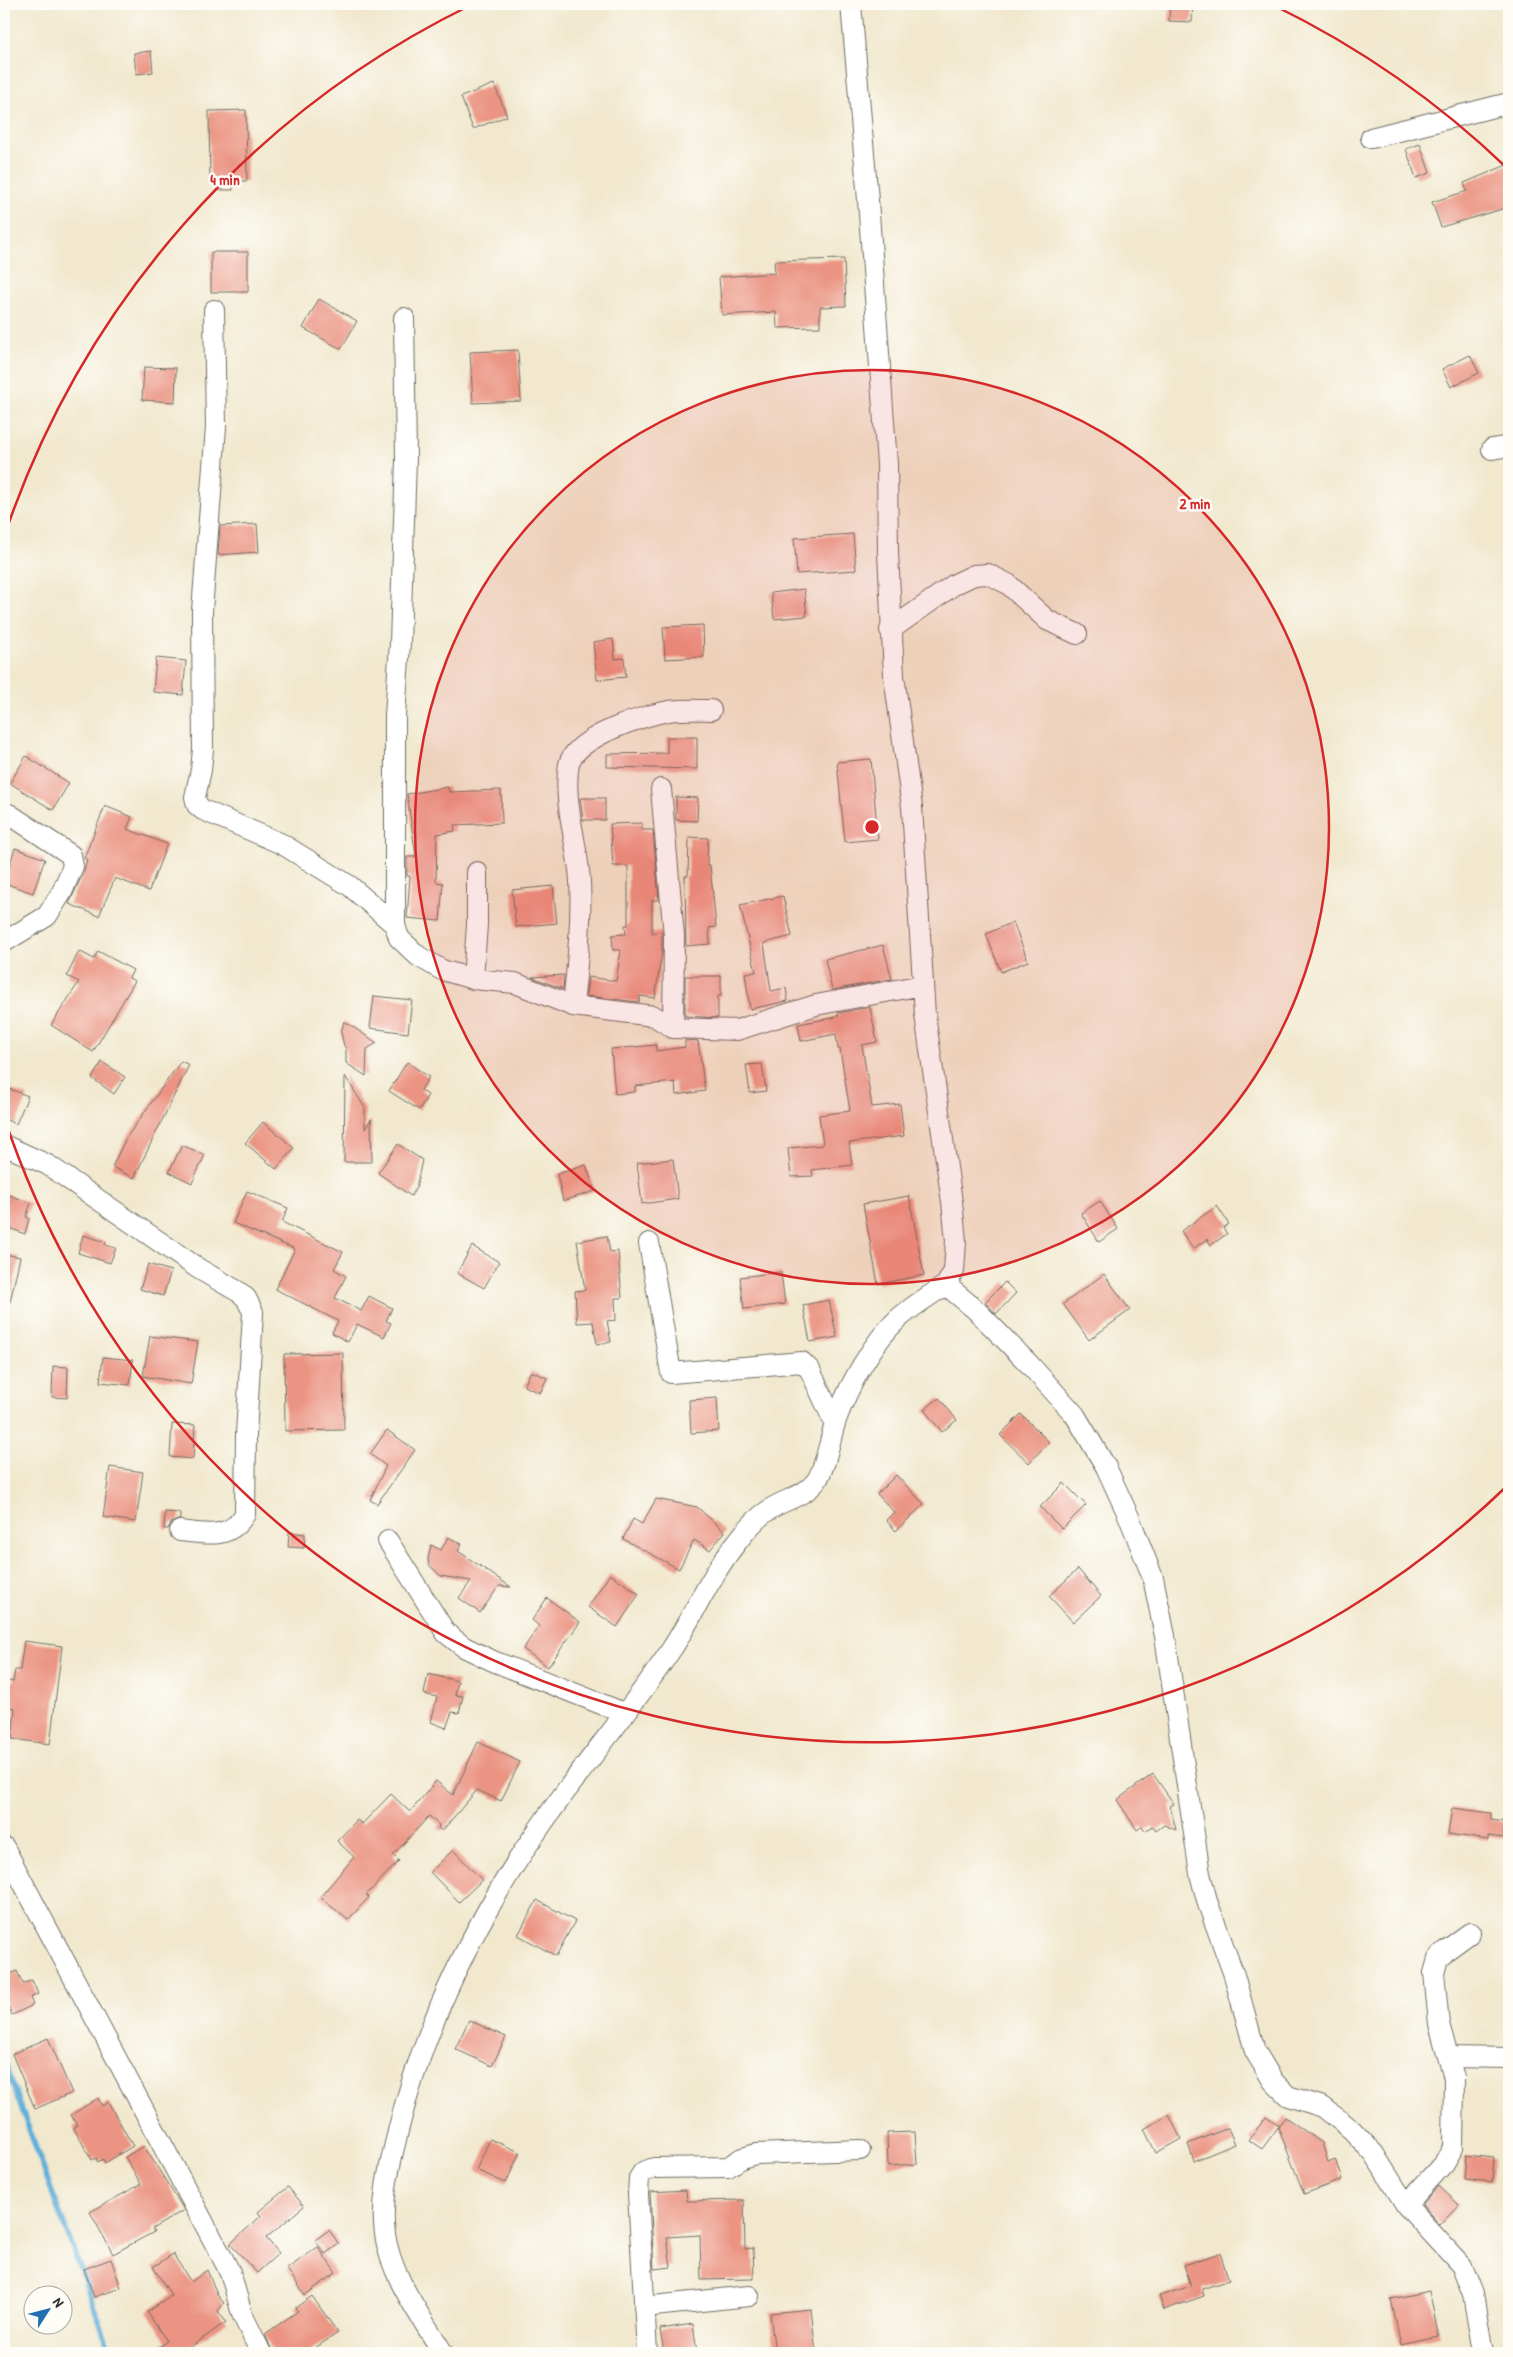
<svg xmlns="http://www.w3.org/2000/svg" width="1513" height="2357" viewBox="0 0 1513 2357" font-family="'Patrick Hand',sans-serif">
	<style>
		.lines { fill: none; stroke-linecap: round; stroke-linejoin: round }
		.stream { stroke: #5fafd9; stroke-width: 5.5 }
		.building { fill: #eb9483 }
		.minor-casing { stroke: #706d64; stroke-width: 22 }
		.minor { stroke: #fff; stroke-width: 20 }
		.ring { fill: none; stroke: #d62828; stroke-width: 2.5 }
		.centre { fill: #d62828; stroke: #fdfcf7; stroke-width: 2.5 }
		.ring-label { font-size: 15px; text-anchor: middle; font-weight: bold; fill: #d62828; stroke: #fdfcf7; stroke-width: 5; stroke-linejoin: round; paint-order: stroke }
	</style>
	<rect width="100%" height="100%" fill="#fdfcf7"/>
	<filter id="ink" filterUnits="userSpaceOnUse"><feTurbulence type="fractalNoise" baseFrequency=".02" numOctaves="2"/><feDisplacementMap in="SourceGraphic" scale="10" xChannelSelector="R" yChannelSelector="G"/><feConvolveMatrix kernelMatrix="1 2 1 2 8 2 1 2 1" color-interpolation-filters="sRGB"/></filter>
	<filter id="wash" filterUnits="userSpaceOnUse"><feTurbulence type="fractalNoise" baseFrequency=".0096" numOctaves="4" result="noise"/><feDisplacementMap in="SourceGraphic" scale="20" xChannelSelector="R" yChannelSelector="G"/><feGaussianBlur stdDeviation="1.12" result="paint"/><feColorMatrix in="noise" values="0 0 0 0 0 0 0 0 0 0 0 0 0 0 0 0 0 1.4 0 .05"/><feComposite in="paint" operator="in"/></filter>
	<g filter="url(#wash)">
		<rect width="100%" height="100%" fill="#f1e8ce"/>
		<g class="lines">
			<path class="stream" d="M 4,2061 L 111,2353"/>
		</g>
		<g id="blocks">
			<path class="building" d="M 1170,4 L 1193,4 L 1192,22 L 1169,21 Z
				M 151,51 L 153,72 L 136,74 L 134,53 Z
				M 494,84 L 507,116 L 473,129 L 461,97 Z
				M 246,110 L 247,181 L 233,181 L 233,190 L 218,190 L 217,181 L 210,181 L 209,111 Z
				M 1420,144 L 1430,173 L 1416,178 L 1406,149 Z
				M 1509,164 L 1509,207 L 1441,227 L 1432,202 L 1467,191 L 1464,183 Z
				M 211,252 L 248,252 L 248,292 L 211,292 Z
				M 844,259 L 846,306 L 820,307 L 820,327 L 777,328 L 776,312 L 722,315 L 719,277 L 775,273 L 774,261 Z
				M 319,299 L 357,321 L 341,349 L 303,328 Z
				M 518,350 L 521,401 L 473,403 L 470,352 Z
				M 1470,355 L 1479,373 L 1451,387 L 1442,369 Z
				M 144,367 L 176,368 L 175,402 L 142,400 Z
				M 257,524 L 259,552 L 218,555 L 220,526 Z
				M 853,534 L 856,570 L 797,574 L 794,538 Z
				M 804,589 L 807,616 L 774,619 L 771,593 Z
				M 703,625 L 704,657 L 665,659 L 663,627 Z
				M 613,639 L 615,659 L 624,658 L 626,677 L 597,680 L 593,642 Z
				M 156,658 L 186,661 L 183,695 L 153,692 Z
				M 667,737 L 697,737 L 697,769 L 607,767 L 607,754 L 667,753 Z
				M 26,756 L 69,783 L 53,810 L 10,783 Z
				M 871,759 L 878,839 L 845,842 L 837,762 Z
				M 448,787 L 449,792 L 501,790 L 502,823 L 454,825 L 455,831 L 437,834 L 436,882 L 443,883 L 440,921 L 407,918 L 410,876 L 407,876 L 407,857 L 416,857 L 407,794 Z
				M 676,797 L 698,798 L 697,821 L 676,820 Z
				M 580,798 L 605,798 L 605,820 L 583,820 Z
				M 105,806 L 132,817 L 127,829 L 167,844 L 149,891 L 115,878 L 99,916 L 69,904 L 84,871 L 87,860 L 84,858 Z
				M 642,823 L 642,830 L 653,830 L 659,900 L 652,900 L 652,933 L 662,932 L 662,952 L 655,998 L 640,996 L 639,1002 L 586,996 L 588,977 L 616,981 L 621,950 L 613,950 L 612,935 L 626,934 L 625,925 L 628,925 L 628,866 L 613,866 L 610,824 Z
				M 689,837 L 708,838 L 707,865 L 710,865 L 716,927 L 709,928 L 710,944 L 686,946 L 685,876 L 688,876 Z
				M 15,848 L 45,859 L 33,893 L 4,883 Z
				M 553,886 L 557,923 L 516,927 L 512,890 Z
				M 783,896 L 792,936 L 764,943 L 771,991 L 786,988 L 788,1001 L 750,1009 L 745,973 L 756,972 L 740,905 Z
				M 1013,922 L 1028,961 L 1001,972 L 986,934 Z
				M 883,945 L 892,979 L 832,990 L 825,959 Z
				M 79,951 L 94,959 L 98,951 L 133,970 L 129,978 L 135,981 L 93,1052 L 51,1025 L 79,982 L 67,976 Z
				M 564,975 L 563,989 L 532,977 Z
				M 685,976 L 721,976 L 721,996 L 718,996 L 718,1018 L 685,1016 Z
				M 374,996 L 412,1000 L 408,1033 L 370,1028 Z
				M 870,1007 L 877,1042 L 862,1045 L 872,1107 L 900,1104 L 904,1136 L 849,1143 L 852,1165 L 812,1170 L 813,1176 L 791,1177 L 788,1148 L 823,1145 L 819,1115 L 850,1111 L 840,1049 L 838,1049 L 836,1034 L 801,1041 L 798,1024 L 832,1018 L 839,1015 L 838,1013 Z
				M 344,1021 L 377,1043 L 367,1049 L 366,1076 L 346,1063 L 346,1048 L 344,1046 L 341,1033 Z
				M 685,1040 L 698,1041 L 705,1091 L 676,1095 L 675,1082 L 635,1086 L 635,1092 L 615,1094 L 611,1049 L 656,1045 L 656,1051 L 685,1047 Z
				M 181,1061 L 189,1065 L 134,1178 L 112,1167 L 126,1138 Z
				M 102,1062 L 125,1077 L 114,1094 L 92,1078 Z
				M 407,1062 L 429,1077 L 421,1090 L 428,1095 L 419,1110 L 389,1091 Z
				M 762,1064 L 766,1091 L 750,1093 L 746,1065 Z
				M 345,1076 L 365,1108 L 365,1129 L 371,1119 L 372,1162 L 344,1162 Z
				M 4,1087 L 28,1096 L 16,1124 L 4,1119 Z
				M 263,1122 L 294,1148 L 276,1169 L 245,1143 Z
				M 398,1144 L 422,1160 L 416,1188 L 411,1196 L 378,1173 Z
				M 182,1145 L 205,1155 L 192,1183 L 169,1172 Z
				M 673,1159 L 678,1199 L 642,1204 L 637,1163 Z
				M 586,1165 L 595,1191 L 563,1201 L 557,1174 Z
				M 247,1191 L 288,1208 L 282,1222 L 343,1252 L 334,1269 L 346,1276 L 335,1298 L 361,1311 L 369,1296 L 392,1308 L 386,1321 L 391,1323 L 384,1337 L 357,1324 L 348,1342 L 332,1333 L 338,1321 L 275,1289 L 295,1249 L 233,1223 Z
				M 4,1193 L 31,1203 L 26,1217 L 29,1218 L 25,1234 L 4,1226 Z
				M 909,1196 L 924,1275 L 878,1284 L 863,1204 Z
				M 1100,1201 L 1118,1229 L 1099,1242 L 1081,1213 Z
				M 1217,1206 L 1229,1224 L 1223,1228 L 1227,1234 L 1211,1245 L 1207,1239 L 1193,1249 L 1181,1231 Z
				M 83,1235 L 106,1242 L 105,1245 L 116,1248 L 110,1263 L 78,1253 Z
				M 607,1236 L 610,1252 L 618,1251 L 622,1298 L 615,1298 L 616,1320 L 607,1321 L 611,1342 L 597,1344 L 593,1322 L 577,1323 L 575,1291 L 585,1290 L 577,1241 Z
				M 472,1246 L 499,1262 L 484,1288 L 457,1273 Z
				M 4,1254 L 20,1257 L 10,1302 L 4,1302 Z
				M 148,1264 L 171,1271 L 163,1296 L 140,1289 Z
				M 781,1272 L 785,1304 L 744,1309 L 740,1277 Z
				M 1104,1274 L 1130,1310 L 1089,1340 L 1063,1304 Z
				M 1005,1282 L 1016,1293 L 996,1314 L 985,1302 Z
				M 829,1300 L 837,1337 L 810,1342 L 803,1305 Z
				M 150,1336 L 198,1342 L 191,1384 L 143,1376 Z
				M 343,1353 L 344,1430 L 285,1431 L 284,1354 Z
				M 103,1357 L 133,1360 L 130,1385 L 100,1382 Z
				M 53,1366 L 68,1367 L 67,1398 L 52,1397 Z
				M 531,1371 L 547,1378 L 540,1393 L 524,1386 Z
				M 717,1398 L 719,1431 L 691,1433 L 689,1400 Z
				M 939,1398 L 957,1420 L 942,1432 L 924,1410 Z
				M 1021,1414 L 1049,1442 L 1029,1463 L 1000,1435 Z
				M 172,1424 L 195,1425 L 193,1459 L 170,1457 Z
				M 387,1430 L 415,1450 L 377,1504 L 370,1500 L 386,1466 L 370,1454 Z
				M 110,1467 L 143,1472 L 136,1522 L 103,1517 Z
				M 896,1475 L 924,1504 L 896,1531 L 886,1520 L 894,1512 L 877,1494 Z
				M 1064,1483 L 1086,1505 L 1062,1529 L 1040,1507 Z
				M 656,1499 L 697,1507 L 725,1532 L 710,1550 L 694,1540 L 679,1569 L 623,1539 L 633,1519 L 642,1524 Z
				M 165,1512 L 180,1513 L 180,1519 L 171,1523 L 168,1529 L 164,1529 Z
				M 289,1532 L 305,1534 L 304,1548 L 288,1547 Z
				M 448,1537 L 462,1544 L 458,1551 L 511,1587 L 499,1586 L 480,1613 L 459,1598 L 471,1581 L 441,1576 L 429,1565 L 428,1559 L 431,1545 L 441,1550 Z
				M 1078,1569 L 1101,1596 L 1073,1622 L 1049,1596 Z
				M 610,1574 L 639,1594 L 617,1627 L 588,1607 Z
				M 547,1598 L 580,1622 L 548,1667 L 523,1649 L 539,1626 L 532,1620 Z
				M 24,1641 L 62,1646 L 50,1744 L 12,1739 L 15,1708 L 4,1707 L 4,1680 L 13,1682 L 15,1670 L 20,1670 Z
				M 428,1674 L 458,1681 L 455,1695 L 463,1696 L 459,1713 L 452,1712 L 446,1728 L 431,1722 L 437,1697 L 424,1694 Z
				M 478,1742 L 520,1762 L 501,1801 L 477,1790 L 442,1831 L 438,1828 L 439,1825 L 429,1816 L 393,1855 L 399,1861 L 366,1895 L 369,1897 L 348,1920 L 320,1897 L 354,1857 L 337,1841 L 357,1820 L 362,1824 L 391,1794 L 410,1812 L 436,1781 L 453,1795 Z
				M 1153,1774 L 1174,1804 L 1170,1806 L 1176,1830 L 1164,1825 L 1156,1831 L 1152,1826 L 1145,1831 L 1142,1826 L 1137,1830 L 1117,1800 Z
				M 1452,1808 L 1491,1813 L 1491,1820 L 1505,1822 L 1503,1838 L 1488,1836 L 1488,1840 L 1448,1834 Z
				M 453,1850 L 482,1880 L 459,1902 L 430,1872 Z
				M 537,1900 L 575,1921 L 556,1956 L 518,1935 Z
				M 17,1971 L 23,1984 L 32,1980 L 38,1994 L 30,1998 L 33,2005 L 12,2015 L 8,2007 L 4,2009 L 4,1977 Z
				M 469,2020 L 506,2037 L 492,2066 L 455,2049 Z
				M 48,2038 L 72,2093 L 35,2109 L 12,2054 Z
				M 98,2098 L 102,2106 L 108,2102 L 133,2146 L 105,2163 L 103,2159 L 98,2162 L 96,2158 L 92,2160 L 73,2127 L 77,2125 L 71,2115 Z
				M 1169,2115 L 1181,2139 L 1156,2153 L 1144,2129 Z
				M 1266,2117 L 1279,2126 L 1262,2149 L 1249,2140 Z
				M 1285,2117 L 1322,2143 L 1328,2162 L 1335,2159 L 1342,2180 L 1304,2194 L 1278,2127 Z
				M 1228,2128 L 1235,2144 L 1194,2161 L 1188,2144 Z
				M 915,2132 L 917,2164 L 888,2166 L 887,2133 Z
				M 490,2139 L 520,2152 L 506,2183 L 476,2170 Z
				M 144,2146 L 184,2210 L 152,2229 L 154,2232 L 113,2254 L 90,2212 L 141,2184 L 125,2157 Z
				M 1466,2155 L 1494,2158 L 1492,2182 L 1464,2179 Z
				M 1439,2186 L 1459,2205 L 1440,2225 L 1422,2205 Z
				M 288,2187 L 304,2206 L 266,2238 L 279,2253 L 257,2273 L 230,2244 L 261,2216 L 258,2212 Z
				M 686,2190 L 687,2201 L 744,2200 L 745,2249 L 753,2248 L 754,2279 L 701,2280 L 700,2235 L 667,2237 L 671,2267 L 654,2269 L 650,2192 Z
				M 329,2230 L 339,2244 L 325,2254 L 315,2240 Z
				M 318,2247 L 336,2273 L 305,2295 L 287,2269 Z
				M 1220,2253 L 1229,2280 L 1202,2289 L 1204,2296 L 1164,2310 L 1159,2296 L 1191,2286 L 1184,2265 Z
				M 173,2254 L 191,2282 L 207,2270 L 218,2296 L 224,2303 L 218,2311 L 226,2322 L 182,2353 L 151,2353 L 167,2341 L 147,2312 L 171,2295 L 153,2267 Z
				M 111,2259 L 121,2288 L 94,2297 L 84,2269 Z
				M 1429,2291 L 1439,2337 L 1401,2345 L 1391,2299 Z
				M 312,2296 L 338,2333 L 307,2353 L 273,2353 L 265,2334 L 298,2311 L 295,2308 Z
				M 811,2309 L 816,2353 L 775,2353 L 770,2313 Z
				M 693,2324 L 697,2353 L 664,2353 L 660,2329 Z"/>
		</g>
	</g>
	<g filter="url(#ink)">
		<use href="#blocks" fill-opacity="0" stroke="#706d64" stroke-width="1"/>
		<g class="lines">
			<defs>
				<path id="minor" d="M 851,4 L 868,200 L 887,464 L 888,553 L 894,676 L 912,807 L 925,1015 L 952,1202 L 956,1241 L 954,1271 L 946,1285 L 976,1310 L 1029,1364 L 1075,1415 L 1106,1467 L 1129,1517 L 1153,1578 L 1165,1636 L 1200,1874 L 1208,1904 L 1234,1975 L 1255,2051 L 1273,2081 L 1288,2096 L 1323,2107 L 1352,2130 L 1374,2154 L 1406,2205 L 1462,2266 L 1473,2294 L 1483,2353
					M 1371,138 L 1509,103
					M 214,310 L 216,427 L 202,611 L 203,749 L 201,770 L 195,797 L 197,805 L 203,810 L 282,844 L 350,886 L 395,925 L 399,938 L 418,956 L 442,970 L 473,979 L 515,983 L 573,1006 L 654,1016 L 673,1028 L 737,1030 L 816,1005 L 923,985
					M 1492,449 L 1509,446
					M 890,630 L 955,584 L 974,575 L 988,574 L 1008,584 L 1047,620 L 1077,634
					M 661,789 L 674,936 L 673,1028
					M 395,925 L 395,716 L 400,643 L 406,459 L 404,318
					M 4,942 L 47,916 L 62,892 L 73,866 L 71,855 L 9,814
					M 473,979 L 477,925 L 477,872
					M 573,1006 C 577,965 582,922 580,881 C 578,845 562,799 569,764 C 575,737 645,715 669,711 C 683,709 697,710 711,710
					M 4,1145 L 48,1165 L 199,1269 L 239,1292 L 246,1298 L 253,1312 L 246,1435 L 245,1514 C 230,1540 206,1534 180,1531
					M 649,1243 L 671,1373 L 802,1362 L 810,1370 L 835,1424
					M 388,1541 L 446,1633 L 464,1647 L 493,1661 L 624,1713
					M 4,1847 L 230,2272 L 242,2314 L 261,2353
					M 1449,2057 L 1509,2058
					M 1406,2205 L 1444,2163 L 1453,2148 L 1454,2078 L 1439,2024 L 1434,1973 L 1438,1959 L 1448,1949 L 1470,1933
					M 644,2307 L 749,2296
					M 443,2353 C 422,2318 390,2275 385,2234 C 380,2199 391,2161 399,2127 C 426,2020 478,1915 542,1824 C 583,1765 631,1710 671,1650 C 694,1615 711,1574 737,1542 C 746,1530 756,1518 769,1510 C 784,1499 805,1497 817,1480 C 826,1466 830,1438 836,1420 C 848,1387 873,1341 899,1318 C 914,1305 930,1295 946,1285
					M 647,2353 L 638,2194 L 639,2178 L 643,2172 L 654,2168 L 728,2167 L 742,2158 L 756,2154 L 860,2150"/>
			</defs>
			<use href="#minor" class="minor-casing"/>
			<use href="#minor" class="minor"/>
		</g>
	</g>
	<circle cx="872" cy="827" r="457" fill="#d62828" fill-opacity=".12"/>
	<g class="ring">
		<circle cx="872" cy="827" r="457"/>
		<path d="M1508 1485A915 915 0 0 1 4 1117M4 537A915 915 0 0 1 471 5M1273 5A915 915 0 0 1 1508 169"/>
	</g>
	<circle cx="872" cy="827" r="8" class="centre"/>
	<g class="ring-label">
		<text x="225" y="185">4 min</text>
		<text x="1195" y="509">2 min</text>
	</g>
	<rect width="1513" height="2357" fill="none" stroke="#fdfcf7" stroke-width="20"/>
	<g transform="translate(48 2310) rotate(54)"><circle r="24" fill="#fdfcf7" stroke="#a9a8a5"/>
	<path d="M0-4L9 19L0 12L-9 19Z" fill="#1f6fb2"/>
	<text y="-8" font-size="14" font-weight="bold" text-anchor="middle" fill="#2b2b2b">N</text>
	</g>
</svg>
